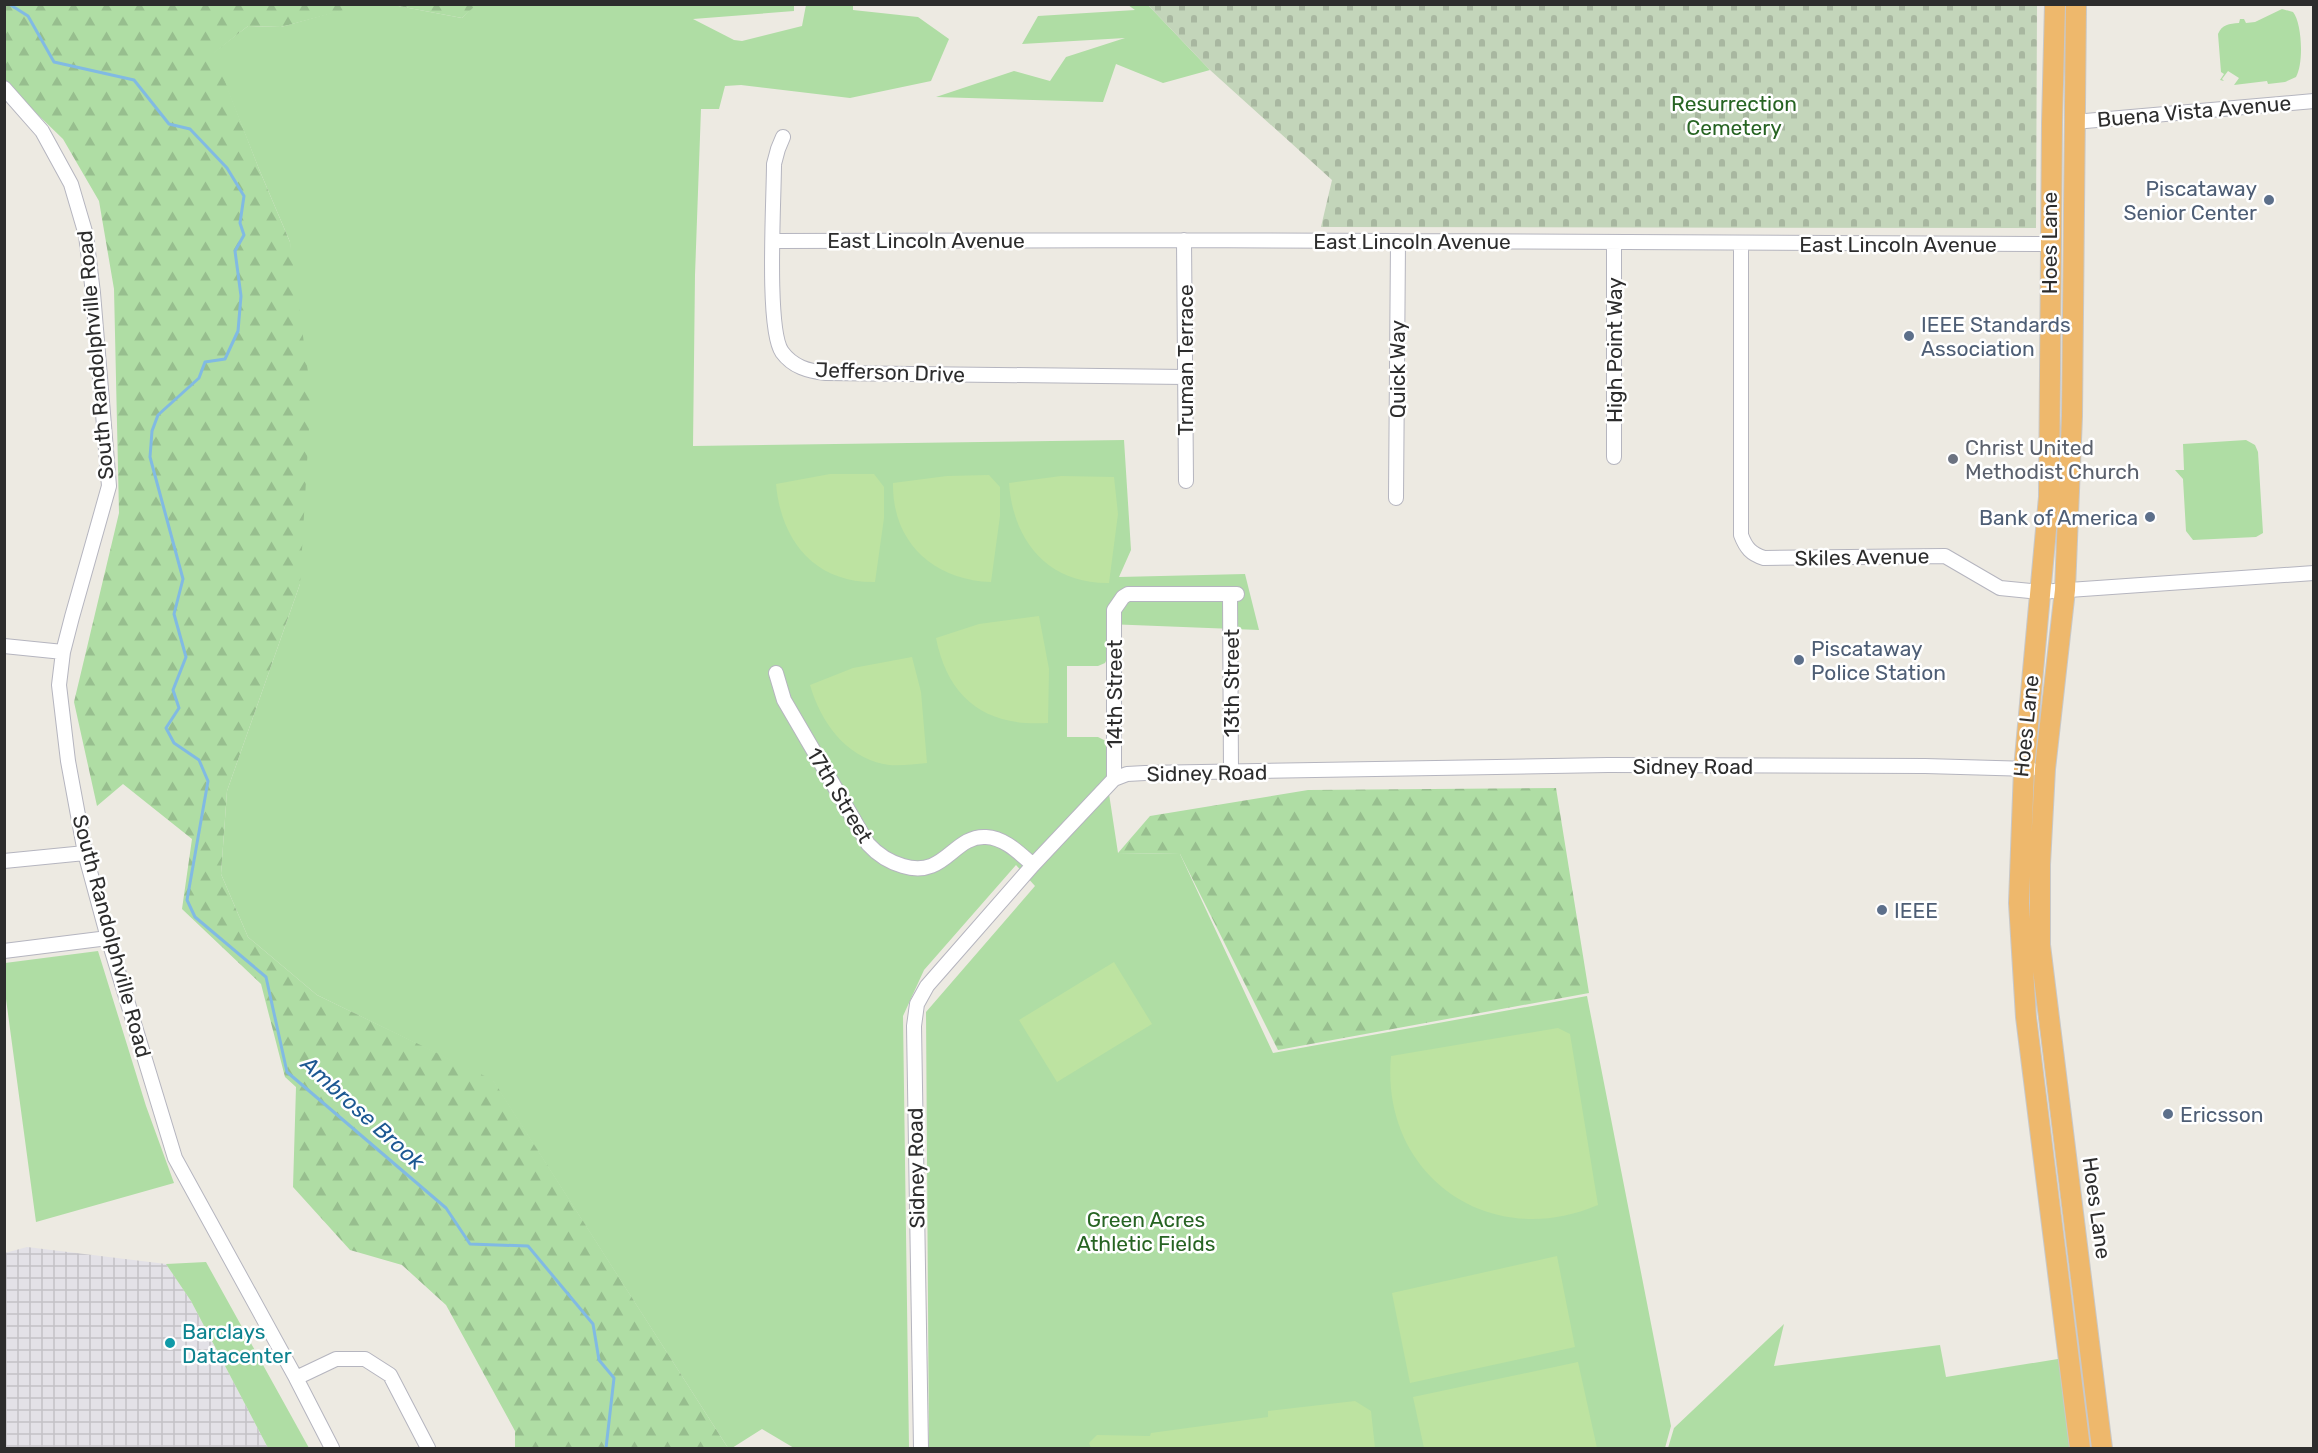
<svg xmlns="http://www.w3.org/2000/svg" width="2318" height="1453" viewBox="0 0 2318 1453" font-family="Rubik,sans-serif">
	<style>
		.industrial { fill: url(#industrial-grid) }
		.grass { fill: #afdda4 }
		.forest { fill: url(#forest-firs) }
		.cemetery { fill: url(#cemetery-stones) }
		.pitch { fill: #bde3a1 }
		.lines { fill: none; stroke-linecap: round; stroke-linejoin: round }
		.stream { stroke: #81bae3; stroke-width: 3 }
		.minor-casing { stroke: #b5b5bf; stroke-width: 16 }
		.highway-casing { stroke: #c8c8c8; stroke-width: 22 }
		.minor { stroke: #fff; stroke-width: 14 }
		.highway { stroke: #eeb86c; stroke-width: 20 }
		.service-dot { fill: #5c6f8a; stroke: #fff; stroke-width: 2 }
		.worship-dot { fill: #6b7280; stroke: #fff; stroke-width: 2 }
		.culture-dot { fill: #0f9aa8; stroke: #fff; stroke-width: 2 }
		.labels { text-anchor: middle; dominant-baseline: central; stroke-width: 5; stroke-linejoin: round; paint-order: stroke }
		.park-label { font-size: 21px; fill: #276423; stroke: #fff }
		.street-label { font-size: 21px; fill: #2d2d2d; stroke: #fff }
		.service-label { font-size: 21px; fill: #4e5e75; stroke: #fff; text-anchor: start }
		.worship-label { font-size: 21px; fill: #5b616d; stroke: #fff; text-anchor: start }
		.culture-label { font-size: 21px; fill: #0d838f; stroke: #fff; text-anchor: start }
		.water-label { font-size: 22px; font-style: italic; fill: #1c5892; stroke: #fff }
	</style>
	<defs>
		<pattern id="industrial-grid" width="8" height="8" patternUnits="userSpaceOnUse" patternTransform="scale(1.5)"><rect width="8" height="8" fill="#e3e1e7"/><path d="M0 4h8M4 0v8" fill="none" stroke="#c3c1c6"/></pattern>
		<pattern id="forest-firs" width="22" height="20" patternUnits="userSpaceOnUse" patternTransform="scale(1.5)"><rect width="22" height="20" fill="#afdda4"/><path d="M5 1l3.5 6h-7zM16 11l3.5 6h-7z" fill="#97be8e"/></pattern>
		<pattern id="cemetery-stones" width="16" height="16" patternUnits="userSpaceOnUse" patternTransform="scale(1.5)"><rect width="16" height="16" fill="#c3d5ba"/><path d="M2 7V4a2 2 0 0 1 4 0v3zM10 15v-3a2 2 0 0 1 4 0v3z" fill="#a8b7a0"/></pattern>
	</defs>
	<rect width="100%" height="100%" fill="#edeae2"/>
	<path class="industrial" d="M 27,1247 L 166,1264 L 191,1301 L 268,1448 L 5,1448 L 5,1253 Z"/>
	<path class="grass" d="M 363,4 L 393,5 L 462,18 L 476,4 L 794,5 L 794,11 L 693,19 L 734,40 L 742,41 L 802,26 L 806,5 L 853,5 L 853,10 L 918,17 L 949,39 L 931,81 L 850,98 L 741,85 L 725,86 L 719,109 L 701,109 L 695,275 L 693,446 L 1124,440 L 1131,550 L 1119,577 L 1245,574 L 1259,630 L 1107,624 L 1107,659 L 1105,663 L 1098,666 L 1067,666 L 1067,737 L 1098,737 L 1106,741 L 1106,774 L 1118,853 L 1180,854 L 1273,1053 L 1587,996 L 1671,1426 L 1665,1448 L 929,1448 L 926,1012 L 1035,886 L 1016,865 L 924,970 L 903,1016 L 909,1448 L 794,1448 L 762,1429 L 732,1448 L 728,1448 L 493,1081 L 317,995 L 248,937 L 221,874 L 227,791 L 300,584 L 290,242 L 259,169 L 213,53 L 248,26 L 281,27 Z
		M 1128,5 L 1148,5 L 1210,70 L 1163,83 L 1116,64 L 1103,102 L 936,97 L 1014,71 L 1050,81 L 1066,57 L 1125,38 L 1022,44 L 1038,16 L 1135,10 Z
		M 2282,9 L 2293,12 C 2302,23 2304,63 2296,77 L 2285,82 L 2268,84 L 2267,81 L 2234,85 L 2239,78 L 2228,71 L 2222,79 L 2224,81 L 2220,80 L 2224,74 L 2221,72 L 2218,34 C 2222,24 2229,24 2239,23 L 2240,19 L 2244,19 L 2246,23 L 2255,22 Z
		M 2246,440 L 2255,445 L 2258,452 L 2263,533 L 2256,537 L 2193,540 L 2186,531 L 2183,479 L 2175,470 L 2184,470 L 2183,444 Z
		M 98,951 L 146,1106 L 174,1183 L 36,1222 L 6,999 L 5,999 L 5,963 Z
		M 206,1262 L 309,1448 L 268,1448 L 191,1301 L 166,1264 Z
		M 1784,1324 L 1774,1366 L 1940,1345 L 1946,1377 L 2064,1358 L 2074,1448 L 1668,1448 L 1674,1428 Z"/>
	<path class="forest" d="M 4,5 L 363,5 L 281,27 L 248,26 L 214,53 L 259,169 L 290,242 L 311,394 L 300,584 L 227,791 L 221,874 L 248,937 L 317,995 L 493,1080 L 728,1448 L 515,1448 L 515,1431 L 446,1305 L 402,1265 L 350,1250 L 293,1187 L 296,1087 L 285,1077 L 261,984 L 182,909 L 192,839 L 123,784 L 97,806 L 74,702 L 119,513 L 114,289 L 99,201 L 63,139 L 5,83 Z
		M 393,5 L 476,5 L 462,18 Z
		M 1556,788 L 1589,993 L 1278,1050 L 1180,854 L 1118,853 L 1150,816 L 1308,790 Z"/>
	<path class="cemetery" d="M 1148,5 L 2037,5 L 2036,228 L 1321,227 L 1332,180 L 1210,70 Z"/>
	<path class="pitch" d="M 830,474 L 874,474 L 884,487 L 884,518 L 875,582 C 815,583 781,541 776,484 Z
		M 989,475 L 1000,487 L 1000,516 L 991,582 C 933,580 892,542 893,483 L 947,476 Z
		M 1061,476 L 1114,477 L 1118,514 L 1109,583 C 1048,584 1013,541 1009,483 Z
		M 1039,616 L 1049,669 L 1048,723 C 986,727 948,699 936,638 L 979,624 Z
		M 912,657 L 921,692 L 927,763 C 914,764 902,766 889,765 C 847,759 821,723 810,685 L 853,668 Z
		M 1114,962 L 1152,1024 L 1057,1082 L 1019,1020 Z
		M 1558,1028 L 1570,1034 L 1598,1205 C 1489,1252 1380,1175 1391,1056 Z
		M 1557,1256 L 1575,1347 L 1410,1383 L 1392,1293 Z
		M 1578,1362 L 1597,1448 L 1424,1448 L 1413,1397 Z
		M 1355,1401 L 1371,1411 L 1375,1448 L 1091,1448 L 1089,1443 L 1097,1435 L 1150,1436 L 1151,1433 L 1268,1417 L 1268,1411 Z"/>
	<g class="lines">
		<path class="stream" d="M 9,4 L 28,16 L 54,62 L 134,80 L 169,124 L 190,129 L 227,168 L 244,196 L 240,223 L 244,235 L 235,251 L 241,296 L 238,331 L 225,359 L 205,362 L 199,378 L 158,415 L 152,431 L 150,457 L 183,579 L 174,614 L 186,657 L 173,690 L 179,708 L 166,728 L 174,743 L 199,760 L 208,781 L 187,900 L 195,917 L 266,977 L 287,1072 L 446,1208 L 470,1244 L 528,1246 L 593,1324 L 599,1360 L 614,1378 L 606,1448"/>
		<defs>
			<path id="minor" d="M 4,88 L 42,131 L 71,184 L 86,235 L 93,293 L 109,486 L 72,617 L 63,652 L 59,685 L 68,761 L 85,853 L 108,938 L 175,1158 L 296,1378 L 332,1448
				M 2074,122 L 2314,101
				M 783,137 L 778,149 L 774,164 C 774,199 766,329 782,352 C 793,367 808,371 826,373 L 1186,377
				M 1184,240 L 1186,481
				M 773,241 L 1184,240 L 2051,244
				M 1741,243 L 1741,535 C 1746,548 1751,554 1764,558 L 1945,556 L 2000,588 L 2040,592 L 2314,573
				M 1614,457 L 1614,242
				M 1396,498 L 1398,241
				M 1230,594 L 1231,772
				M 4,646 L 63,652
				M 776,673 L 784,700 L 868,844 C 878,855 889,862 903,866 C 945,879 953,835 986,837 C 1005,838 1019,853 1033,865
				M 1114,779 L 1114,610 L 1123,597 L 1128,594 L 1237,594
				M 4,861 L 85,853
				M 4,951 L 108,938
				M 296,1378 L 336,1359 L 365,1359 L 390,1375 L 428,1448
				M 921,1448 L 914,1026 L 917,1004 L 927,986 L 1033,865 L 1114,779 L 1127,774 L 1145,773 L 1608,765 L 1925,766 L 2031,769"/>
			<path id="highway" d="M 2055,4 L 2052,123 L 2049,497 L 2024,769 L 2019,903 L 2026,1017 L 2080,1448
				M 2076,4 L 2072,416 L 2065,590 L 2045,769 L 2040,864 L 2040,945 L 2102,1448"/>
		</defs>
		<use href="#minor" class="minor-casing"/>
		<use href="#highway" class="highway-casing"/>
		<use href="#minor" class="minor"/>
		<use href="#highway" class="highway"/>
	</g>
	<g class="service-dot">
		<circle cx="2269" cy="200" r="6"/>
		<circle cx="1909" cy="336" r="6"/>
		<circle cx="2150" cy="517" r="6"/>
		<circle cx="1799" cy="660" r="6"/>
		<circle cx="1882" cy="910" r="6"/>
		<circle cx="2168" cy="1114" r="6"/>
	</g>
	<circle class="worship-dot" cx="1953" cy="459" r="6"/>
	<circle class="culture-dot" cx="170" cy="1343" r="6"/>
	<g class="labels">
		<g class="park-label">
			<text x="1734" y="103">Resurrection<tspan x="1734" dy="24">Cemetery</tspan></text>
			<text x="1146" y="1219">Green Acres<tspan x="1146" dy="24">Athletic Fields</tspan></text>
		</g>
		<g class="street-label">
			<text transform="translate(2194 111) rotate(-5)">Buena Vista Avenue</text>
			<text x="926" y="240">East Lincoln Avenue</text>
			<text x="1412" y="241">East Lincoln Avenue</text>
			<text transform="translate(2049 243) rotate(-90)">Hoes Lane</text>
			<text x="1898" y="244">East Lincoln Avenue</text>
			<text transform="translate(1614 350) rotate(-90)">High Point Way</text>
			<text transform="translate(95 355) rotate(-95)">South Randolphville Road</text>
			<text transform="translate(1185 360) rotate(-90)">Truman Terrace</text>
			<text transform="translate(1397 369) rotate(-90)">Quick Way</text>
			<text transform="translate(890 372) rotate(2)">Jefferson Drive</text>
			<text transform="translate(1862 557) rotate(-1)">Skiles Avenue</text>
			<text transform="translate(1231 683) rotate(-90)">13th Street</text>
			<text transform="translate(1114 694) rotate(-90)">14th Street</text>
			<text transform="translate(2026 726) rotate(-84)">Hoes Lane</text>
			<text x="1693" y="766">Sidney Road</text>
			<text transform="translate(1207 773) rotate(-1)">Sidney Road</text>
			<text transform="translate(840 795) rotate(59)">17th Street</text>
			<text transform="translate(112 936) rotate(75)">South Randolphville Road</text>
			<text transform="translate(916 1168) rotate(-91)">Sidney Road</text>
			<text transform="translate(2097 1208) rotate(82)">Hoes Lane</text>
		</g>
		<g class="service-label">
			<text x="2257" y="188" text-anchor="end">Piscataway<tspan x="2257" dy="24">Senior Center</tspan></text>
			<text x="1921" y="324">IEEE Standards<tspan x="1921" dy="24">Association</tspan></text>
			<text x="2138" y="517" text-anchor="end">Bank of America</text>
			<text x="1811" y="648">Piscataway<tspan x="1811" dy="24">Police Station</tspan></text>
			<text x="1894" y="910">IEEE</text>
			<text x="2180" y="1114">Ericsson</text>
		</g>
		<g class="worship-label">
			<text x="1965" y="447">Christ United<tspan x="1965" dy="24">Methodist Church</tspan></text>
		</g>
		<g class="culture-label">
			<text x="182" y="1331">Barclays<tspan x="182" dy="24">Datacenter</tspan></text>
		</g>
		<g class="water-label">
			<text transform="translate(363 1113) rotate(42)">Ambrose Brook</text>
		</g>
	</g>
	<rect width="2318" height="1453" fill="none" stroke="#2d2d2d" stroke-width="12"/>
</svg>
